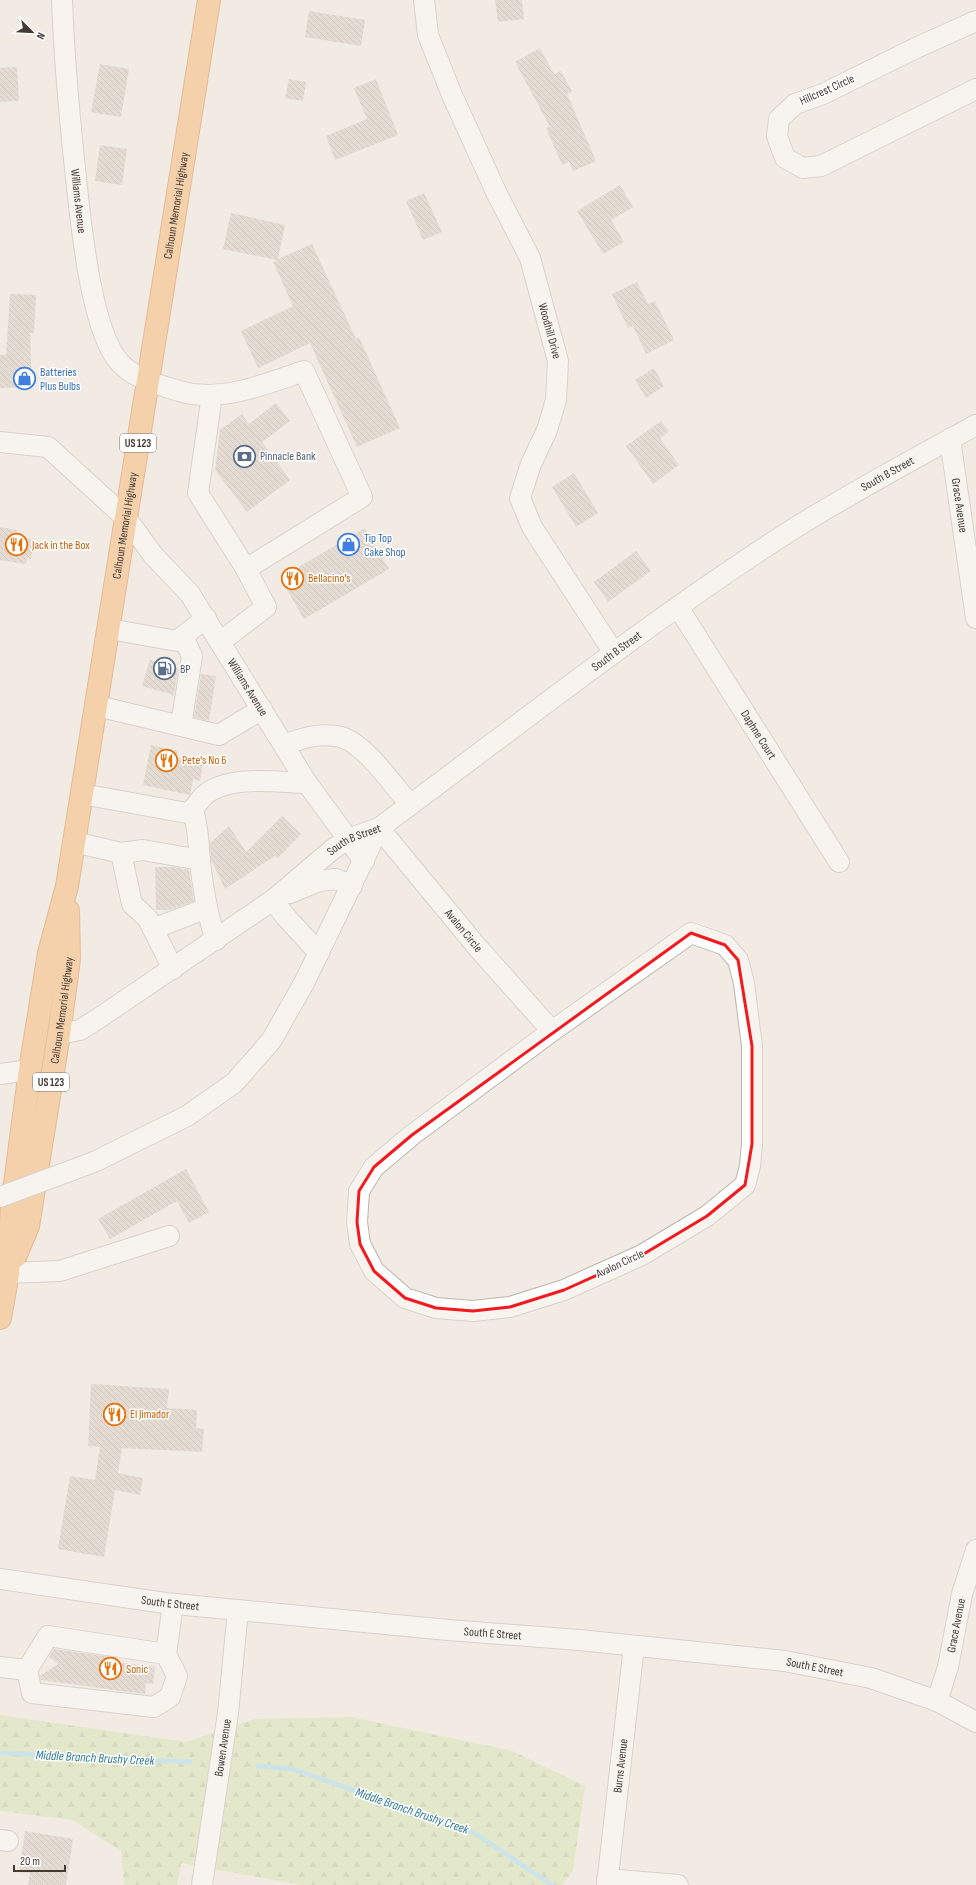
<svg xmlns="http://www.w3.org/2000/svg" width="976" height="1885" viewBox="0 0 976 1885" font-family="'Sofia Sans Condensed',sans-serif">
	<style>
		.forest { fill: url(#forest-firs) }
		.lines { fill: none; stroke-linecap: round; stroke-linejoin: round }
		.stream { stroke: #a1dbed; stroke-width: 5 }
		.building { fill: url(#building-back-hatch) }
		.minor-casing { stroke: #bfb4aa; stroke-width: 22 }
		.highway-casing { stroke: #d78038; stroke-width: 24 }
		.minor { stroke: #fff; stroke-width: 20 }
		.highway { stroke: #f8af67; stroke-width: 22 }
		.minor-bridge-casing { stroke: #bfb4aa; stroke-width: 22; stroke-linecap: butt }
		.minor-bridge { stroke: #fff; stroke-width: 20 }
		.marked { fill: none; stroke: #f21a1f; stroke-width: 3; stroke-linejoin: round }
		.labels { text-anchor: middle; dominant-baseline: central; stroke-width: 3; stroke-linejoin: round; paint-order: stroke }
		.shield { fill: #fff; stroke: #7b7571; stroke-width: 1 }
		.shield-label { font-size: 11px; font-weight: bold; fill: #433a34 }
		.street-label { font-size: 12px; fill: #433a34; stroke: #fff }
		.shop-label { font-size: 12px; fill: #366cbe; stroke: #fff; text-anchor: start }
		.service-label { font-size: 12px; fill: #4e5e75; stroke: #fff; text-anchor: start }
		.food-label { font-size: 12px; fill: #c56008; stroke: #fff; text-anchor: start }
		.water-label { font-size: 13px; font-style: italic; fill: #2d7a93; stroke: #fff }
	</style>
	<defs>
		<pattern id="forest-firs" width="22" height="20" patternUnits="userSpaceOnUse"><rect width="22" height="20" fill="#d5e4ad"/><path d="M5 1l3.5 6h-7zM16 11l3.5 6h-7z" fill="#b8c495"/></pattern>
		<pattern id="building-back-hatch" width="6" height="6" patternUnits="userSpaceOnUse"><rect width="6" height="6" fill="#d5c7bc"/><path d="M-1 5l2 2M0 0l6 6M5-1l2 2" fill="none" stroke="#aea39a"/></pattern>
	</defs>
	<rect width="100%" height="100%" fill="#f1ebe4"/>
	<path class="forest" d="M 0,1715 L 186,1742 L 255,1719 L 351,1717 L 512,1751 L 585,1786 L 573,1871 L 562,1885 L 301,1885 L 181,1863 L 177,1885 L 124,1885 L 121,1851 L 72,1820 L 0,1811 Z"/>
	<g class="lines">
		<path class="stream" d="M 0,1753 L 190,1762
			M 258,1766 L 293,1769 L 473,1832 L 552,1885"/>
	</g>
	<path class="building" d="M 495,0 L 522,0 L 524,19 L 498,22 Z
		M 309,11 L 365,20 L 361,46 L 305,37 Z
		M 540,48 L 554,74 L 561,71 L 572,91 L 567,94 L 596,161 L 573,171 L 569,162 L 562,165 L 546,128 L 550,127 L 515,62 Z
		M 100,64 L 129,69 L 121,117 L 91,112 Z
		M 17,67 L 19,101 L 0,102 L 0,68 Z
		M 289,79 L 306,82 L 303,101 L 285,98 Z
		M 376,79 L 398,135 L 335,160 L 326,136 L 367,119 L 354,88 Z
		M 100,145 L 127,149 L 122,185 L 95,181 Z
		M 620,185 L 633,207 L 611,220 L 624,242 L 603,254 L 577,211 Z
		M 424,193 L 442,232 L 423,240 L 406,201 Z
		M 231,213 L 285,225 L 278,259 L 312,244 L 356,339 L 359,337 L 400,428 L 357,447 L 310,343 L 258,368 L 241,331 L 293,306 L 273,262 L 277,260 L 223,249 Z
		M 637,282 L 648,304 L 655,301 L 674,340 L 646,354 L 633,326 L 628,328 L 612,294 Z
		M 10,294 L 36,295 L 34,333 L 30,333 L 32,387 L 0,388 L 0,355 L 6,355 Z
		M 654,368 L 664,386 L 646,398 L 635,380 Z
		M 276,403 L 290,421 L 262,442 L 290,480 L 247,512 L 215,470 L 220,430 L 242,414 L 249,424 Z
		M 661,421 L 669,431 L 660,438 L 679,465 L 653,484 L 626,446 Z
		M 574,473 L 598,513 L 576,527 L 552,487 Z
		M 0,527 L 17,530 L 16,537 L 31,539 L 30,545 L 33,546 L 31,559 L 27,558 L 26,564 L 0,560 Z
		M 365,528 L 389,569 L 304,619 L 280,578 Z
		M 636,551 L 651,571 L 608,602 L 594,582 Z
		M 150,660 L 178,668 L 174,695 L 142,686 Z
		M 201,674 L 216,676 L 209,721 L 194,717 Z
		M 151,745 L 178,751 L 176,757 L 203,762 L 200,781 L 193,779 L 190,795 L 143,785 Z
		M 282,816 L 301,834 L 278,858 L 275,856 L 225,889 L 211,859 L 210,843 L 229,826 L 246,852 Z
		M 155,867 L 175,867 L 189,870 L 194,901 L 169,910 L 156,910 Z
		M 186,1169 L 209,1212 L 189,1223 L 177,1201 L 110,1239 L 98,1219 Z
		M 91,1384 L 169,1389 L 167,1408 L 197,1410 L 196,1428 L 204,1429 L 202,1452 L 122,1448 L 118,1473 L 143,1478 L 140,1495 L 115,1490 L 104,1557 L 58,1549 L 70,1476 L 95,1480 L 100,1447 L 88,1446 Z
		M 54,1649 L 118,1658 L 117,1662 L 155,1667 L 153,1684 L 146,1683 L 145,1694 L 41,1680 L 40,1676 L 58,1664 L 49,1657 Z
		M 25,1831 L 73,1839 L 66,1885 L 28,1885 L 30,1873 L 19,1872 Z"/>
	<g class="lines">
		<defs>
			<g id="minor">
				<path id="s1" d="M 62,0 C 64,57 69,112 75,169 C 80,214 90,333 121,364 C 132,375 149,382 163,386 C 173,389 183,393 193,394 C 231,399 268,383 304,371 L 362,497 L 246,569 L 266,607 L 220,642"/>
				<path id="s2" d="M 424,0 L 428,35 L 452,95 L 497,194 L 530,258 L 558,361 L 556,400 L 547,430 L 531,464 L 520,498 L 532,527 L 614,653"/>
				<path d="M 976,21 L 918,47 L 823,94 L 795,104 L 779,119 L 777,136 L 785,158 L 803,168 L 821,166 L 976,89"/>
				<path d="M 212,395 L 198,493 L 246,569"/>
				<path id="s3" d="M 950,439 L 976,618"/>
				<path id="s4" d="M 0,442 L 48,447 L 127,519 L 153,555 L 190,594 L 307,783 L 364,861"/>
				<path id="s5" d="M 678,607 L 839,862"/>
				<path d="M 109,629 L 177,641 L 206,618"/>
				<path d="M 97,706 L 219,735 L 262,709"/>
				<path d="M 181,725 L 192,656 L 183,637"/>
				<path d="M 284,745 C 302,738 321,732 341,737 C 364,743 395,787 410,805"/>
				<path d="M 82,794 L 187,813 C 196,809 198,800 206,794 C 230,775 278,782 307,783"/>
				<path d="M 193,810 C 199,830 198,842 200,862 C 203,888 207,915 216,940"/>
				<path id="s6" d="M 379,828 L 478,948 L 552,1031"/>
				<path d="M 74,842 L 121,853 L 143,850 L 200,860"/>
				<path d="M 121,853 L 132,904 L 148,919 L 173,969"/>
				<path d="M 290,893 L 319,881 L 336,879 L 352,886"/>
				<path d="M 273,900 L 285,916 L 319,953"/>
				<path d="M 153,929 L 207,908"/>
				<path d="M 691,933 L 725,945 L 738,960 L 744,983 L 752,1046 L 752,1144 L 750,1166 L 745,1185 L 707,1216 L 642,1255 L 564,1290 L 510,1307 L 473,1311 L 436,1308 L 405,1298 L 374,1271 L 360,1244 L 357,1222 L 359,1191 L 374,1167 L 412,1135 L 552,1031 Z"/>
				<path id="s7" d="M 59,1034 L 80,1030 L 99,1018 L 273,900 L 333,849 L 348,839 L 379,828 C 515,728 648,622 790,531 C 850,493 914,459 976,425"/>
				<path d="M 0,1074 L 30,1070"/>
				<path d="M 94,1162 L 187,1116 L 234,1083 L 271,1041 L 304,983 L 379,828"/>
				<path d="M 8,1273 L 60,1271 L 169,1236"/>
				<path id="s8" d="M 0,1579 L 165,1603 L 448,1630 L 579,1640 L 785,1661 L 871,1678 L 937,1701 L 976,1722"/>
				<path d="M 166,1654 L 48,1636 L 27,1670 L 32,1693 L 154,1707 L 170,1697 L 177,1676 L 166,1654 L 173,1604"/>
				<path d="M 0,1667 L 27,1670"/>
				<path id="s9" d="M 937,1701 L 948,1667 L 962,1594 L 976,1550"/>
				<path d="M 0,1840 L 8,1841"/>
				<path d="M 607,1879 L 678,1885"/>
				<path id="s10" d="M 202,1885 L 228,1713 L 238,1610"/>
				<path id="s11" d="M 607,1885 L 634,1646"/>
			</g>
			<g id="highway">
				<path id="s12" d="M 15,1257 L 28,1226 L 59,1034 L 69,959 L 68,911"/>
				<path id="s13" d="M 0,1318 L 8,1273 L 12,1206 L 30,1070 L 49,953 L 67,886 L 209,0"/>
			</g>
		</defs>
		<use href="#minor" class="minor-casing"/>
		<use href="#highway" class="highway-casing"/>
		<use href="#minor" class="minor"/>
		<use href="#highway" class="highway"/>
		<defs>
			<path id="minor-bridge" d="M 0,1197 L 94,1162"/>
		</defs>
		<use href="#minor-bridge" class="minor-bridge-casing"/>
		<use href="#minor-bridge" class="minor-bridge"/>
	</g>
	<path d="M0 0H976V1885H0ZM 691,933 L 725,945 L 738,960 L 752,1046 L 752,1144 L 745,1185 L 707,1216 L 642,1255 L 564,1290 L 510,1307 L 473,1311 L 436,1308 L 405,1298 L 374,1271 L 360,1244 L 357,1222 L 359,1191 L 374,1167 L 412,1135 Z" fill="#f1ebe4" fill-opacity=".55" fill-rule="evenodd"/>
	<path class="marked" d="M 691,933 L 725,945 L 738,960 L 752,1046 L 752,1144 L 745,1185 L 707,1216 L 642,1255 L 564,1290 L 510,1307 L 473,1311 L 436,1308 L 405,1298 L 374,1271 L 360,1244 L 357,1222 L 359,1191 L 374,1167 L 412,1135 Z"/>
	<defs>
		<symbol id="shop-ring" viewBox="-11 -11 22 22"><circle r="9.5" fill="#fff" stroke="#3f7fe0" stroke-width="1.5"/><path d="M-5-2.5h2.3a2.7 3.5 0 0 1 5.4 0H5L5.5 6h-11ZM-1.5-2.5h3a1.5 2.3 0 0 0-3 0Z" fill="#3f7fe0"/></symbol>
		<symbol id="bank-ring" viewBox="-11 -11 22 22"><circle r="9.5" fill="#fff" stroke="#5c6f8a" stroke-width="1.5"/><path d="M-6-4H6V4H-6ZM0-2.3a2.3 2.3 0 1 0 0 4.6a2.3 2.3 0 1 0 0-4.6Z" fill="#5c6f8a"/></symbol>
		<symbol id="restaurant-ring" viewBox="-11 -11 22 22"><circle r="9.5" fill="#fff" stroke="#e8710a" stroke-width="1.5"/><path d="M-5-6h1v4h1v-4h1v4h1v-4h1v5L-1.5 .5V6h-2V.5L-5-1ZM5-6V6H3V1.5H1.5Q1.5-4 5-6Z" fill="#e8710a"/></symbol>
		<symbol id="fuel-ring" viewBox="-11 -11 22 22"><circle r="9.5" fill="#fff" stroke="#5c6f8a" stroke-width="1.5"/><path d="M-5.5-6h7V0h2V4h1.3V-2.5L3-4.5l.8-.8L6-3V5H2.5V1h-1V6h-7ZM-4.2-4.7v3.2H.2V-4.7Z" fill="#5c6f8a"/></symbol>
	</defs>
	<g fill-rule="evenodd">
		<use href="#shop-ring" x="12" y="366" width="25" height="25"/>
		<use href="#bank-ring" x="232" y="444" width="25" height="25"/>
		<use href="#restaurant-ring" x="4" y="532" width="25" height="25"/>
		<use href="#shop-ring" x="336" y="532" width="25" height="25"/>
		<use href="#restaurant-ring" x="280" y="566" width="25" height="25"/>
		<use href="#fuel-ring" x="152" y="656" width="25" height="25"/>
		<use href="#restaurant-ring" x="154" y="748" width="25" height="25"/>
		<use href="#restaurant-ring" x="102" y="1402" width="25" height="25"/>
		<use href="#restaurant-ring" x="98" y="1656" width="25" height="25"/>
	</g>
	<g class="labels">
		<g class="shield">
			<rect x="120" y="434" width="36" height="18" rx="3"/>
			<rect x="33" y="1073" width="36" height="18" rx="3"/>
		</g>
		<g class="shield-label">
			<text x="138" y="443">US 123</text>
			<text x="51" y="1082">US 123</text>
		</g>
		<g class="street-label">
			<text transform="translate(827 90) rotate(-24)">Hillcrest Circle</text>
			<text stroke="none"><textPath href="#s1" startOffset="202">Williams Avenue</textPath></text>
			<text stroke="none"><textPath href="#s13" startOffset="1127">Calhoun Memorial Highway</textPath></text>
			<text stroke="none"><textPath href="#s2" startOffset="356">Woodhill Drive</textPath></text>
			<text stroke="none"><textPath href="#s7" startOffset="1004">South B Street</textPath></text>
			<text stroke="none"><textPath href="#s3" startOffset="67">Grace Avenue</textPath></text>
			<text stroke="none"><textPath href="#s13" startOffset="803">Calhoun Memorial Highway</textPath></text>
			<text stroke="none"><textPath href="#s7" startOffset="680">South B Street</textPath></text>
			<text stroke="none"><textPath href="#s4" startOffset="363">Williams Avenue</textPath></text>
			<text stroke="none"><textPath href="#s5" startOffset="151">Daphne Court</textPath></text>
			<text stroke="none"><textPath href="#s7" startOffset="356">South B Street</textPath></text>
			<text stroke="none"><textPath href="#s6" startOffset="133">Avalon Circle</textPath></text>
			<text stroke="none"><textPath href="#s12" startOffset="252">Calhoun Memorial Highway</textPath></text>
			<text transform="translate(620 1264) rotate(-25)">Avalon Circle</text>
			<text stroke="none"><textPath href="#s8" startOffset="172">South E Street</textPath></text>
			<text stroke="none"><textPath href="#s9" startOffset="78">Grace Avenue</textPath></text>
			<text stroke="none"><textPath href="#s8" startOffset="496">South E Street</textPath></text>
			<text stroke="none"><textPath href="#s8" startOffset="820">South E Street</textPath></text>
			<text stroke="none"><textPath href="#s10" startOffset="139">Bowen Avenue</textPath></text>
			<text stroke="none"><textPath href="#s11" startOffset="120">Burns Avenue</textPath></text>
		</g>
		<g class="shop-label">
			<text x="40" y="372">Batteries<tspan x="40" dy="14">Plus Bulbs</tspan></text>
			<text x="364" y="538">Tip Top<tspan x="364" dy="14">Cake Shop</tspan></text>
		</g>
		<g class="service-label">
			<text x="260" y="456">Pinnacle Bank</text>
			<text x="180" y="669">BP</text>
		</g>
		<g class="food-label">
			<text x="32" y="545">Jack in the Box</text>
			<text x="308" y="578">Bellacino's</text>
			<text x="182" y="760">Pete's No 6</text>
			<text x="130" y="1414">El Jimador</text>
			<text x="126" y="1669">Sonic</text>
		</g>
		<g class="water-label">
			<text transform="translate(95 1758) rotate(3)">Middle Branch Brushy Creek</text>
			<text transform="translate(412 1811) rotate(19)">Middle Branch Brushy Creek</text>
		</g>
	</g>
	<g transform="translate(32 32) rotate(114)" stroke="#ffffff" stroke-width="3" paint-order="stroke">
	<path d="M0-3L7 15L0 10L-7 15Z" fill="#433a34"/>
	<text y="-6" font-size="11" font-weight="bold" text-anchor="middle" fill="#433a34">N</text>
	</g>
	<path d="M14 1865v6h51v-6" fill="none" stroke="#433a34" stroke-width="2"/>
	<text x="20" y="1865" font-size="12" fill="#433a34" stroke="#ffffff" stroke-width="3" paint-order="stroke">20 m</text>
</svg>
